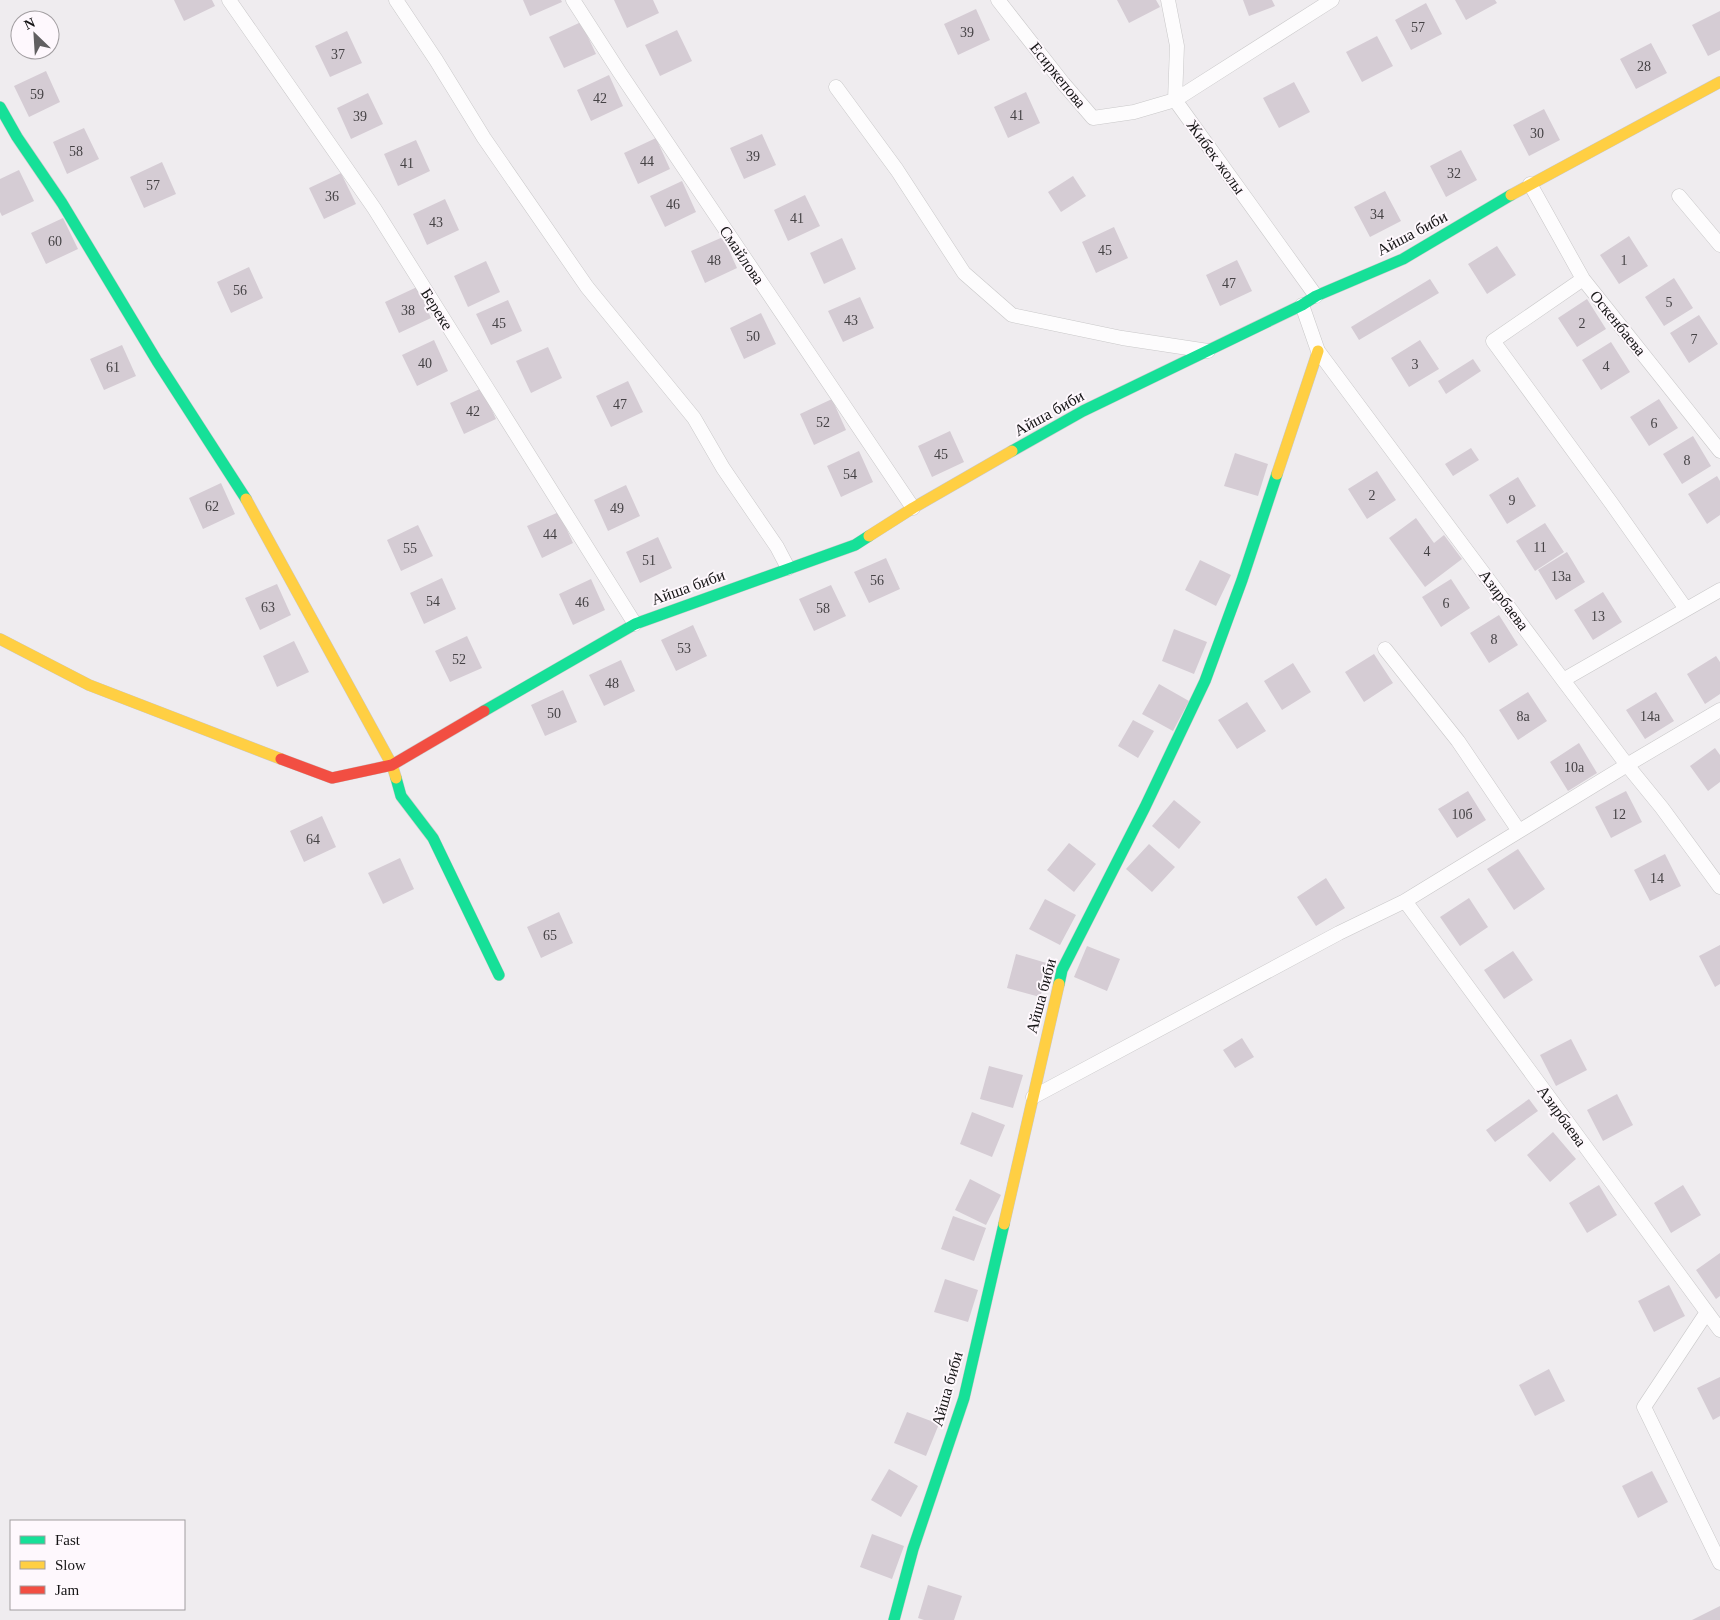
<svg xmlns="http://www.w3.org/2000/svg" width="1720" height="1620" viewBox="0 0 1720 1620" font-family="'Times New Roman',serif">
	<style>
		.building { fill: #d5ccd4 }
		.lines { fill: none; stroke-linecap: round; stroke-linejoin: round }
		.street-casing { stroke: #c9c8c9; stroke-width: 15 }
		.fast-casing { stroke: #c9c8c9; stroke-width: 12 }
		.slow-casing { stroke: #c9c8c9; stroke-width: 12 }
		.jam-casing { stroke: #c9c8c9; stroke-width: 12 }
		.street { stroke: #fdfcfd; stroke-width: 14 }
		.fast { stroke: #16e098; stroke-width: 11 }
		.slow { stroke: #ffcf43; stroke-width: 11 }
		.jam { stroke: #f24e42; stroke-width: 11 }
		.labels { text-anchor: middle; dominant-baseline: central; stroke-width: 4; stroke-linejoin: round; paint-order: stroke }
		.number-label { font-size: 14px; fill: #454245 }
		.street-label { font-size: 16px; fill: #151415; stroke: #fef8fd }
	</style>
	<rect width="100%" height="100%" fill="#efecef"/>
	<path class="building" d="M 174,0 L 212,0 L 215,6 L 184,21 Z
		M 523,0 L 561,0 L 562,2 L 530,16 Z
		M 614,0 L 653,0 L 659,13 L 627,28 Z
		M 1117,0 L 1156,0 L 1160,7 L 1129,23 Z
		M 1243,0 L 1272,0 L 1275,6 L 1249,16 Z
		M 1455,0 L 1495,0 L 1497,3 L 1466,20 Z
		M 1426,3 L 1442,34 L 1411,50 L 1395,20 Z
		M 976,9 L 990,40 L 958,55 L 944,24 Z
		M 1720,11 L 1720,50 L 1708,56 L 1692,25 Z
		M 581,22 L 596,54 L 564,68 L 549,37 Z
		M 677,30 L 692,61 L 660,76 L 645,45 Z
		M 347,31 L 362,63 L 330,77 L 315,46 Z
		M 1377,36 L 1393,66 L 1362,82 L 1346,52 Z
		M 1651,43 L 1667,73 L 1636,89 L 1620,59 Z
		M 46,71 L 60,102 L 29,117 L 14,86 Z
		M 609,75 L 623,106 L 591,121 L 577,90 Z
		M 1294,82 L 1310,112 L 1279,128 L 1263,98 Z
		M 1026,92 L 1040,123 L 1008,138 L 994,107 Z
		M 368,93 L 383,124 L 351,139 L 337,108 Z
		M 1544,109 L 1560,140 L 1529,156 L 1513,125 Z
		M 84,128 L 99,159 L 67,174 L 53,142 Z
		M 762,134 L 776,165 L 744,179 L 730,148 Z
		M 656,138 L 670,169 L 638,184 L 624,153 Z
		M 416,140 L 430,171 L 398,186 L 384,154 Z
		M 1461,150 L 1477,180 L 1446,197 L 1430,166 Z
		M 162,162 L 176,194 L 144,208 L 130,177 Z
		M 19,170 L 34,201 L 2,216 L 0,212 L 0,179 Z
		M 341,173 L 356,204 L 324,219 L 309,188 Z
		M 1073,176 L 1086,196 L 1061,212 L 1048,192 Z
		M 682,181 L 696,212 L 665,227 L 650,196 Z
		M 1385,191 L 1401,221 L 1370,237 L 1354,207 Z
		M 805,195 L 820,226 L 788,241 L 774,210 Z
		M 445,199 L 459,230 L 427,245 L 413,214 Z
		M 63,218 L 78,249 L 46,264 L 31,233 Z
		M 1114,227 L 1128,258 L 1096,273 L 1082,242 Z
		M 1629,236 L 1648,266 L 1619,284 L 1600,255 Z
		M 723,237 L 737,268 L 705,283 L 691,251 Z
		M 842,238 L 856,269 L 824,284 L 810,253 Z
		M 1497,246 L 1516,275 L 1487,294 L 1468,264 Z
		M 1237,260 L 1252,291 L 1220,306 L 1206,275 Z
		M 486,261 L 500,292 L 468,307 L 454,276 Z
		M 249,267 L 263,298 L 231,313 L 217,282 Z
		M 1674,278 L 1693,308 L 1664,326 L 1645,297 Z
		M 1430,279 L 1439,293 L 1359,340 L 1351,327 Z
		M 417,287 L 431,318 L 399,333 L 385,302 Z
		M 860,297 L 874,328 L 843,342 L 828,311 Z
		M 1587,299 L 1606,329 L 1577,347 L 1558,318 Z
		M 508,300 L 522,331 L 491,345 L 476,314 Z
		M 761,313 L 776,344 L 744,359 L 730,328 Z
		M 1699,315 L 1718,344 L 1689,363 L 1670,333 Z
		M 434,340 L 448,371 L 417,386 L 402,355 Z
		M 1420,340 L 1439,369 L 1409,387 L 1391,358 Z
		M 1611,342 L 1630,372 L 1601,390 L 1582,360 Z
		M 122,345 L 136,376 L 104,390 L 90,359 Z
		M 548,347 L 562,378 L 531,393 L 516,361 Z
		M 1473,359 L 1481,371 L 1446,394 L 1438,381 Z
		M 628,381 L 643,412 L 611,427 L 596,396 Z
		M 482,388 L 496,419 L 464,434 L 450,403 Z
		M 832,399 L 846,430 L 814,445 L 800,414 Z
		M 1659,399 L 1678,428 L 1649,446 L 1630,417 Z
		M 950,431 L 964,462 L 932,477 L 918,446 Z
		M 1693,436 L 1711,466 L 1682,484 L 1663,454 Z
		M 1471,448 L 1479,460 L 1453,476 L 1445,464 Z
		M 859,451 L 873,482 L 841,497 L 827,466 Z
		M 1235,453 L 1268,464 L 1258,496 L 1224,486 Z
		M 1377,471 L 1396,500 L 1367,519 L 1348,489 Z
		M 1717,476 L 1720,481 L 1720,515 L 1707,524 L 1688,494 Z
		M 1518,477 L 1536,506 L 1507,524 L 1489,495 Z
		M 221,483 L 235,514 L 203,529 L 189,498 Z
		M 626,485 L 640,516 L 608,531 L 594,500 Z
		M 559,512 L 573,543 L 542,558 L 527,526 Z
		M 1416,518 L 1434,543 L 1444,535 L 1462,559 L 1425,587 L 1389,538 Z
		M 1545,523 L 1564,552 L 1535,571 L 1516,541 Z
		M 418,525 L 433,556 L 401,571 L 387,540 Z
		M 658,537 L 672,568 L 640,583 L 626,552 Z
		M 1567,552 L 1585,582 L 1556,600 L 1538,570 Z
		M 886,558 L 900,589 L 869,603 L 854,572 Z
		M 1200,560 L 1231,575 L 1216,606 L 1185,590 Z
		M 442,578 L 456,609 L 424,624 L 410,593 Z
		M 591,579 L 605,610 L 573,625 L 559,594 Z
		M 1451,579 L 1470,608 L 1441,627 L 1422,597 Z
		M 277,584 L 291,615 L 260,630 L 245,598 Z
		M 831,585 L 846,616 L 814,631 L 799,599 Z
		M 1603,592 L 1622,622 L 1593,640 L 1574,610 Z
		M 1499,615 L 1518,645 L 1489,663 L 1470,633 Z
		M 693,625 L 707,656 L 676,671 L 661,640 Z
		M 1174,629 L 1207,642 L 1194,674 L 1162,661 Z
		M 467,636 L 482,668 L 450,682 L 435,651 Z
		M 294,641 L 309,672 L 277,687 L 263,656 Z
		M 1374,654 L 1393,683 L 1364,702 L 1345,672 Z
		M 1716,656 L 1720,662 L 1720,694 L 1705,704 L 1687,674 Z
		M 621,660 L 635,691 L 604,706 L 589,675 Z
		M 1293,663 L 1311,692 L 1282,710 L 1264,681 Z
		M 1159,684 L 1189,701 L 1173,731 L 1142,714 Z
		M 563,690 L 577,722 L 545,736 L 531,705 Z
		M 1528,692 L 1547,721 L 1518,740 L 1499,710 Z
		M 1656,692 L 1674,721 L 1645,739 L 1626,710 Z
		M 1247,702 L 1266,731 L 1237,749 L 1218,720 Z
		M 1133,720 L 1154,731 L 1138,758 L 1118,746 Z
		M 1579,743 L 1597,773 L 1568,791 L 1550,762 Z
		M 1715,748 L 1720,755 L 1720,782 L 1708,791 L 1690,766 Z
		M 1468,791 L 1486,820 L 1457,838 L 1438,809 Z
		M 1626,791 L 1642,822 L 1611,838 L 1595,807 Z
		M 1174,800 L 1201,822 L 1179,849 L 1152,826 Z
		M 322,816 L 336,847 L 304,862 L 290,831 Z
		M 1069,843 L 1096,864 L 1074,892 L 1047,870 Z
		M 1149,844 L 1175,867 L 1152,892 L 1126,869 Z
		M 1518,849 L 1545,889 L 1514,910 L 1487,869 Z
		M 1665,854 L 1681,886 L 1650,901 L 1634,870 Z
		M 400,858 L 414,889 L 383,904 L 368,873 Z
		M 1326,878 L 1345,908 L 1316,926 L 1297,897 Z
		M 1469,898 L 1488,927 L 1460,946 L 1440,917 Z
		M 1045,899 L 1076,915 L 1060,945 L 1029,929 Z
		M 559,912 L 573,943 L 541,958 L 527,927 Z
		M 1720,945 L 1720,984 L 1715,987 L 1699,956 Z
		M 1087,946 L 1120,959 L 1107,991 L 1074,977 Z
		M 1513,951 L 1533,980 L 1504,999 L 1484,970 Z
		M 1016,954 L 1050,964 L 1040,997 L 1007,988 Z
		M 1242,1038 L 1254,1057 L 1235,1068 L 1223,1050 Z
		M 1571,1039 L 1587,1070 L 1556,1086 L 1540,1055 Z
		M 989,1066 L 1023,1075 L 1013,1108 L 980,1099 Z
		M 1617,1094 L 1633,1125 L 1603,1141 L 1587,1110 Z
		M 1529,1099 L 1538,1111 L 1495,1142 L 1486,1130 Z
		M 972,1112 L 1005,1125 L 992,1157 L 960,1144 Z
		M 1553,1132 L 1576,1159 L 1550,1182 L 1527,1155 Z
		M 970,1179 L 1001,1195 L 986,1225 L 955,1210 Z
		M 1599,1185 L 1617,1215 L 1587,1233 L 1569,1203 Z
		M 1683,1185 L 1701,1215 L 1671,1233 L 1654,1203 Z
		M 953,1216 L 986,1228 L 974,1261 L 941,1249 Z
		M 1720,1253 L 1720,1296 L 1716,1299 L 1696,1270 Z
		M 945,1279 L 978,1290 L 968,1322 L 934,1312 Z
		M 1669,1285 L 1685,1316 L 1654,1332 L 1638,1301 Z
		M 1549,1369 L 1565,1401 L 1535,1416 L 1519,1385 Z
		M 1720,1377 L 1720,1416 L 1713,1420 L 1697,1388 Z
		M 907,1412 L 939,1424 L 926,1456 L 894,1443 Z
		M 889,1469 L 918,1486 L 901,1517 L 871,1500 Z
		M 1652,1471 L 1668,1502 L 1638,1518 L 1622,1486 Z
		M 872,1534 L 904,1546 L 892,1579 L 860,1567 Z
		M 928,1585 L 962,1596 L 954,1620 L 924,1620 L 918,1618 Z
		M 1720,1606 L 1720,1620 L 1692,1620 Z"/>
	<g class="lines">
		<defs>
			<path id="street" d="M 229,0 L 374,208 L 635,624
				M 396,0 L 436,60 L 484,138 L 587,287 L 694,418 L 723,468 L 777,547 L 788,568
				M 573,0 L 620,73 L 913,508
				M 998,0 L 1063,83 L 1093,118 L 1134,112 L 1175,100 L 1332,0
				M 1168,0 L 1177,46 L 1175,100 L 1316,296
				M 836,87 L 897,170 L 964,273 L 1012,315 L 1122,338 L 1208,351
				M 1530,184 L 1583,279 L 1720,451
				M 1679,196 L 1720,245
				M 1583,279 L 1493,341 L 1612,504 L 1686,609
				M 1302,305 L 1318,351 L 1563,680 L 1627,765 L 1662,808 L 1720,887
				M 1385,649 L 1458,741 L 1519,831
				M 1563,680 L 1720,590
				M 1405,901 L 1720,1330
				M 1033,1097 L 1339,933 L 1405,901 L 1627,765 L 1720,710
				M 1707,1312 L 1644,1407 L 1720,1563"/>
			<path id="fast" d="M 0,107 L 17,137 L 62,203 L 157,361 L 246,499
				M 1012,451 L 1083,411 L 1302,305 L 1316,296 L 1403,259 L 1511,195
				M 484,711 L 635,624 L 855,545 L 869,536
				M 396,778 L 401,796 L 433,838 L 499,975
				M 1059,984 L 1062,970 L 1145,807 L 1205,681 L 1242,580 L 1277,474
				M 894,1620 L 913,1549 L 964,1398 L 1004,1224"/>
			<path id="slow" d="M 1511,195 L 1720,82
				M 1277,474 L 1318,351
				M 246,499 L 392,765 L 396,778
				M 869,536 L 913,508 L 1012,451
				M 0,639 L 89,685 L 281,759
				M 1004,1224 L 1059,984"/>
			<path id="jam" d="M 281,759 L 332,778 L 392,765 L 484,711"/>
		</defs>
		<use href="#street" class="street-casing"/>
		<use href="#fast" class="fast-casing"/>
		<use href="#slow" class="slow-casing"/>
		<use href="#jam" class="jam-casing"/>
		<use href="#street" class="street"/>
		<use href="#fast" class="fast"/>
		<use href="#slow" class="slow"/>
		<use href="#jam" class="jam"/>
	</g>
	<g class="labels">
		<g class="number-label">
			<text x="1418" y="27">57</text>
			<text x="967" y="32">39</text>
			<text x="338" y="54">37</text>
			<text x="1644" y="66">28</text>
			<text x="37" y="94">59</text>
			<text x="600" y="98">42</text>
			<text x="1017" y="115">41</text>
			<text x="360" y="116">39</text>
			<text x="1537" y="133">30</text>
			<text x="76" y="151">58</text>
			<text x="753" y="156">39</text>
			<text x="647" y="161">44</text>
			<text x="407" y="163">41</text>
			<text x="1454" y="173">32</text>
			<text x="153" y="185">57</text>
			<text x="332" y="196">36</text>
			<text x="673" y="204">46</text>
			<text x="1377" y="214">34</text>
			<text x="797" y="218">41</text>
			<text x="436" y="222">43</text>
			<text x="55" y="241">60</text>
			<text x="1105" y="250">45</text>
			<text x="714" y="260">48</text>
			<text x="1624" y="260">1</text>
			<text x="1229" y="283">47</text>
			<text x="240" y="290">56</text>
			<text x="1669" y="302">5</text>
			<text x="408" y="310">38</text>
			<text x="851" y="320">43</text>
			<text x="499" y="323">45</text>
			<text x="1582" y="323">2</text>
			<text x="753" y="336">50</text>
			<text x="1694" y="339">7</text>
			<text x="425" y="363">40</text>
			<text x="1415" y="364">3</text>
			<text x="1606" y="366">4</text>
			<text x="113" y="367">61</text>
			<text x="620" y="404">47</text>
			<text x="473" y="411">42</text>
			<text x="823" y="422">52</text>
			<text x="1654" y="423">6</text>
			<text x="941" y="454">45</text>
			<text x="1687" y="460">8</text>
			<text x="850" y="474">54</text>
			<text x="1372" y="495">2</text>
			<text x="1512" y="500">9</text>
			<text x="212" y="506">62</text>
			<text x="617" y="508">49</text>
			<text x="550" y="534">44</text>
			<text x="1540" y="547">11</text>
			<text x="410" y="548">55</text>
			<text x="1427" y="551">4</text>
			<text x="649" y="560">51</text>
			<text x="1561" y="576">13а</text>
			<text x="877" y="580">56</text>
			<text x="433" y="601">54</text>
			<text x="582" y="602">46</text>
			<text x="1446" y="603">6</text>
			<text x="268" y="607">63</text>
			<text x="823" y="608">58</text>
			<text x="1598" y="616">13</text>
			<text x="1494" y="639">8</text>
			<text x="684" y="648">53</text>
			<text x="459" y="659">52</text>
			<text x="612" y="683">48</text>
			<text x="554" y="713">50</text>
			<text x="1523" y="716">8а</text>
			<text x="1650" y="716">14а</text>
			<text x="1574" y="767">10а</text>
			<text x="1462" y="814">10б</text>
			<text x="1619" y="814">12</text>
			<text x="313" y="839">64</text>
			<text x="1657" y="878">14</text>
			<text x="550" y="935">65</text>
		</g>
		<g class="street-label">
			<text transform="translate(1058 75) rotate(51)">Есиркепова</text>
			<text transform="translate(1216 157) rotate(54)">Жибек жолы</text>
			<text transform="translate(1412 233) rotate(-28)">Айша биби</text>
			<text transform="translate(742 255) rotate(56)">Смайлова</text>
			<text transform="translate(437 309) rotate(58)">Береке</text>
			<text transform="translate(1618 323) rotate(51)">Оскенбаева</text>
			<text transform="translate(1049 413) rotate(-29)">Айша биби</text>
			<text transform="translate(688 587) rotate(-20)">Айша биби</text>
			<text transform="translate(1504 600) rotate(53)">Азирбаева</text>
			<text transform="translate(1041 996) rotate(-75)">Айша биби</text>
			<text transform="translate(1562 1116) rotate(54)">Азирбаева</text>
			<text transform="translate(947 1389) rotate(-74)">Айша биби</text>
		</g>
	</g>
	<rect x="10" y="1520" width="175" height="90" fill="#fef8fd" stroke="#a19da0"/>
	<rect x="20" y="1536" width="25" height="8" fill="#16e098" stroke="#a19da0"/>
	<text x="55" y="1545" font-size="15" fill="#151415">Fast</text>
	<rect x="20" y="1561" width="25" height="8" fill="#ffcf43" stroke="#a19da0"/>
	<text x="55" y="1570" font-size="15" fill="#151415">Slow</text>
	<rect x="20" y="1586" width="25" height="8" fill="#f24e42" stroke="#a19da0"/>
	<text x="55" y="1595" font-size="15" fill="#151415">Jam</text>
	<g transform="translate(35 35) rotate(335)"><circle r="24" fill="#fef8fd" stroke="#a19da0"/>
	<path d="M0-4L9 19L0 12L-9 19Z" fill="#616061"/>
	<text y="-8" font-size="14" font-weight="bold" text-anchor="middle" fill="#151415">N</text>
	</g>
</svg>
